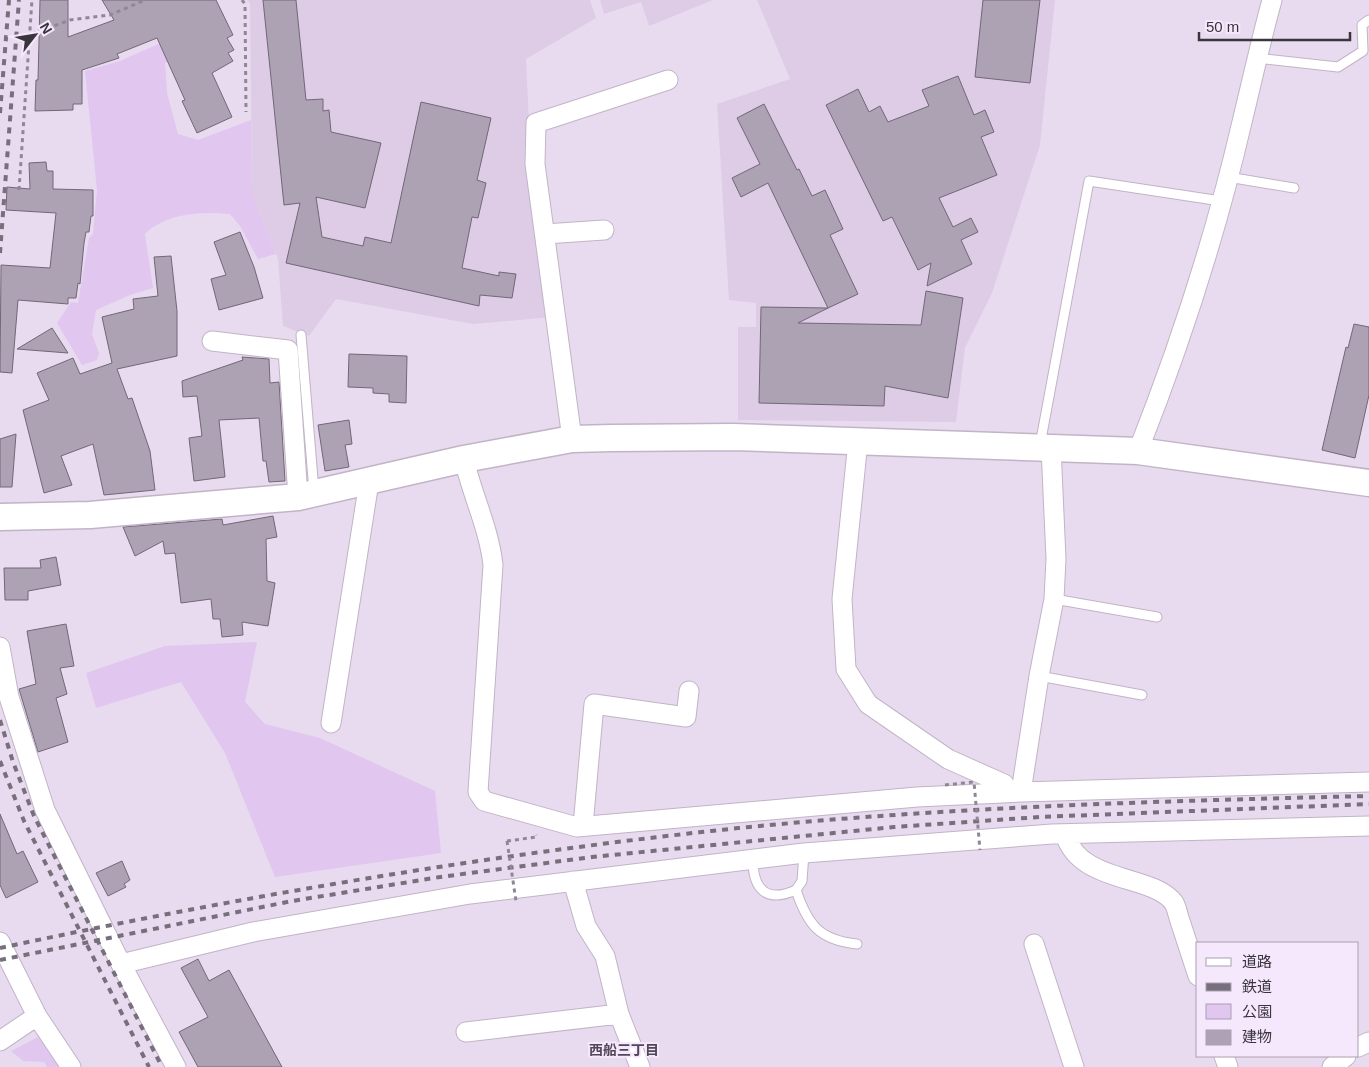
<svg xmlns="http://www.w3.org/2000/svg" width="1369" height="1067" viewBox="0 0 1369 1067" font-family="Helvetica,'Noto Sans JP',sans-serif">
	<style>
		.built { fill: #decce6 }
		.green { fill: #e1c6ef }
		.building { fill: #ada1b4; stroke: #726678 }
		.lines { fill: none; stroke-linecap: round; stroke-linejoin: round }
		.lane-casing { stroke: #c1b4c7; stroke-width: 11 }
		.street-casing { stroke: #c1b4c7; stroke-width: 21 }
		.secondary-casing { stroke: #c1b4c7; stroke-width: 29 }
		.path { stroke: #908795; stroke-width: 3; stroke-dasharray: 4 4; stroke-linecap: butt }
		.lane { stroke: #fff; stroke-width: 9 }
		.street { stroke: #fff; stroke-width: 19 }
		.secondary { stroke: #fff; stroke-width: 26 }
		.rail { stroke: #776f7b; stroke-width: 4; stroke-dasharray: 6 6; stroke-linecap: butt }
		.path-bridge { stroke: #908795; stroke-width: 3; stroke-dasharray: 4 4; stroke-linecap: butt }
		.labels { text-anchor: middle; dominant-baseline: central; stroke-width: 4; stroke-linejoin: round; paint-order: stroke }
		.neighbourhood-label { font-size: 14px; font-weight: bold; fill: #524758; stroke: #f5e8fc }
	</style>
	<rect width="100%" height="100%" fill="#e8dbef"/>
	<path class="built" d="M 247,0 L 590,0 L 596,18 L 526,59 L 531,165 L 553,317 L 473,324 L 336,299 L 309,336 L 283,326 L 278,259 L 252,193 L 250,3 Z
		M 600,0 L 713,0 L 649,26 L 641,2 L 604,14 Z
		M 757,0 L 1055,0 L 1040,145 L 992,293 L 965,348 L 956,422 L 738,420 L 738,327 L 756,327 L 756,303 L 729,300 L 717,104 L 790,79 Z"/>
	<path class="green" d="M 190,30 L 201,45 L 165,63 L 167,93 L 178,134 L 198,140 L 251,120 L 252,193 L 276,254 L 258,259 L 240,226 L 230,214 C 203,211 165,213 145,234 L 153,288 L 130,295 L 96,310 L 92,334 L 99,353 L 97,360 L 82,365 L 57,323 L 71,302 L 78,303 L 89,238 L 93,234 L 97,190 L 85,71 L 120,61 Z
		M 257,642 L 245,702 L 265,724 L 320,738 L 435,791 L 441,853 L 275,877 L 225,753 L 181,682 L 96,708 L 86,673 L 165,646 Z
		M 42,1035 L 64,1067 L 47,1067 L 44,1062 L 23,1061 L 11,1051 Z"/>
	<path class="building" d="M 40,0 L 68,0 L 68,37 L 114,20 L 102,0 L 216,0 L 233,35 L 227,38 L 234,50 L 228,53 L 233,61 L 212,73 L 232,117 L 197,133 L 182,101 L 185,100 L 157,38 L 117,54 L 119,58 L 82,70 L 82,104 L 73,104 L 73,110 L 35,111 L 36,80 L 38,80 Z
		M 263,0 L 296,0 L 306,100 L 323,99 L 323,111 L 329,110 L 331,132 L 381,143 L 365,208 L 316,197 L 322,237 L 363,246 L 365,237 L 391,243 L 421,102 L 491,118 L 477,180 L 486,183 L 478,218 L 472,217 L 462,268 L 499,276 L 499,272 L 516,274 L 512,298 L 480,295 L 479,306 L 286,263 L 300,203 L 284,205 Z
		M 983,0 L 1040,0 L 1030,83 L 975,77 Z
		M 958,76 L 974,115 L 985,110 L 994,132 L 981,137 L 997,175 L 939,198 L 953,227 L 971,218 L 978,232 L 961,240 L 972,264 L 927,286 L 931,263 L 918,270 L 892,217 L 883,221 L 826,105 L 858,89 L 869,112 L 880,106 L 888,122 L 929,106 L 922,90 Z
		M 764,104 L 797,170 L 799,169 L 812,196 L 825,190 L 843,229 L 830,235 L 858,294 L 828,308 L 768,183 L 741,197 L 732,178 L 760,164 L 737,118 Z
		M 46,162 L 47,171 L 53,171 L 53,189 L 93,190 L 93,216 L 91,216 L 89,232 L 86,232 L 84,243 L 80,284 L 78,283 L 76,298 L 68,298 L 68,304 L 18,300 L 12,373 L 0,372 L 1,265 L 50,268 L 56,213 L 6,210 L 7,187 L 30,189 L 29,163 Z
		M 240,232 L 254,267 L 263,298 L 219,310 L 211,279 L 226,275 L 214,242 Z
		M 171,256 L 177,311 L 177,356 L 117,369 L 128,399 L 132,398 L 150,451 L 155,490 L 104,495 L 93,444 L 61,456 L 72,485 L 44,493 L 23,410 L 49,400 L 37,373 L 73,358 L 80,374 L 112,363 L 102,317 L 134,309 L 133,299 L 158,296 L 154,257 Z
		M 926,291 L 963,298 L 948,398 L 885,386 L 884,406 L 759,403 L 761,307 L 828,308 L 798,323 L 921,325 Z
		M 1354,324 L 1369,327 L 1369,395 L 1355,458 L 1322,450 L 1346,347 L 1348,348 Z
		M 52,328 L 68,353 L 17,349 Z
		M 349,354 L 407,356 L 406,403 L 389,402 L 389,394 L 373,393 L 373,388 L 348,387 Z
		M 242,357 L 269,359 L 270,383 L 279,382 L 285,481 L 269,482 L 266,461 L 263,461 L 259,418 L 219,420 L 225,477 L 194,481 L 189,438 L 202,436 L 197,396 L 183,397 L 182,381 L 243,360 Z
		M 349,420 L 352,444 L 345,445 L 349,467 L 325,471 L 318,425 Z
		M 16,434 L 12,487 L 0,487 L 0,439 Z
		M 273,516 L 277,537 L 266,539 L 267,581 L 275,583 L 268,626 L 242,622 L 243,635 L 222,637 L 220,619 L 213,619 L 211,599 L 181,603 L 175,553 L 165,554 L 163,541 L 135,556 L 123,527 L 222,519 L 223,525 Z
		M 56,557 L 61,585 L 28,591 L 28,600 L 5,600 L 4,568 L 41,568 L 40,560 Z
		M 66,624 L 74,666 L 60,668 L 67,694 L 56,698 L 68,742 L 38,752 L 19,689 L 36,684 L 27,631 Z
		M 0,814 L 17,854 L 23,851 L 38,882 L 6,898 L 0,885 Z
		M 122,861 L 130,880 L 124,884 L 126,887 L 108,896 L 96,873 Z
		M 198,959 L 209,981 L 229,970 L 282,1067 L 198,1067 L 179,1032 L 208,1017 L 181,968 Z"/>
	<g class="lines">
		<defs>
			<path id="lane" d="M 1256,58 L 1338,67 L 1363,51 L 1362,25 L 1369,20
				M 1228,177 L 1294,188
				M 301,335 L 314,491
				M 1040,445 L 1089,181 L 1221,201
				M 1054,599 L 1157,617
				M 1039,676 L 1142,695
				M 753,860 C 753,890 767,903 796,890 L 802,881 L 804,853
				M 796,890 C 808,926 820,940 857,944"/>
			<path id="street" d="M 545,234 L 604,230
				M 212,341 L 288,350 L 298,497
				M 572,439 L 535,164 L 536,123 L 668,80
				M 858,441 L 842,599 L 846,669 L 868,704 L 948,759 L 1004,784 L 1004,793
				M 1138,451 C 1180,345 1216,234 1242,122 C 1252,81 1261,40 1272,0
				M 464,459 C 472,495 489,528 493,565 L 478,792 L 484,801 L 577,827 L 917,797 L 1021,792 L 1369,782
				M 0,647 L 9,697 L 45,810 L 121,964 L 176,1067
				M 331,723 L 369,482
				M 1021,792 L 1039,676 L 1054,599 L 1056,559 L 1051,447
				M 583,826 L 594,704 L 686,717 L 689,691
				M 1065,834 C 1079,884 1154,874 1174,903 C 1177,908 1178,916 1180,921 C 1186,939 1192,958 1198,976
				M 573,881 L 586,926 L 605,956 L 619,1014 L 640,1067
				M 0,942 L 37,1016 L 71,1067
				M 1034,944 L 1074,1067
				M 121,964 L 253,932 L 470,894 L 804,853 L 1052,834 L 1369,826
				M 466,1032 L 619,1014
				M 0,1041 L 37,1016
				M 1358,1047 L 1369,1042
				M 1224,1056 L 1228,1067
				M 1332,1067 L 1346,1056"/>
			<path id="secondary" d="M 0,517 L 90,515 L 298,497 L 464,459 L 572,439 L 612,438 L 734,437 L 1138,451 L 1369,483"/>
		</defs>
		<use href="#lane" class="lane-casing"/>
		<use href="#street" class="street-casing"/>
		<use href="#secondary" class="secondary-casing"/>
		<path class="path" d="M 242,0 L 245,4 L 246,112
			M 32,34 L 70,20 L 110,15 L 145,0
			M 19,190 L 32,0
			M 507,841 L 537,837 L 536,835"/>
		<use href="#lane" class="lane"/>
		<use href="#street" class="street"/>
		<use href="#secondary" class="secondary"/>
		<path class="rail" d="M 0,113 L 9,0
			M 0,253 L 19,0
			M 0,720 L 13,762 L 34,816 L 162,1067
			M 0,761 L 24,821 L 149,1067
			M 0,948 C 244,896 491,854 739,828 C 948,807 1159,801 1369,796
			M 0,960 L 292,901 L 440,877 L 592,857 L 894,827 L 1040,817 L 1369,804"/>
		<path class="path-bridge" d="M 945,785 L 974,782 L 980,850
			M 507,841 L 516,901"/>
	</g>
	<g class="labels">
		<g class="neighbourhood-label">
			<text x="624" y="1050">西船三丁目</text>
		</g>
	</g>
	<rect x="1196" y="942" width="162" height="115" fill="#f5e8fc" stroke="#aaa0b0"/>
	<rect x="1206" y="958" width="25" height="8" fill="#ffffff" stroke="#aaa0b0"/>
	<text x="1242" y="967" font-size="15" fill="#3a353d">道路</text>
	<rect x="1206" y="983" width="25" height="8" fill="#776f7b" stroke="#aaa0b0"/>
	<text x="1242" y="992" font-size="15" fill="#3a353d">鉄道</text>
	<rect x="1206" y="1004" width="25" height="15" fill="#e1c6ef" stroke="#aaa0b0"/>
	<text x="1242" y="1017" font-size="15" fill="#3a353d">公園</text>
	<rect x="1206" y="1030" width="25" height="15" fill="#ada1b4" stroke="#aaa0b0"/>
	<text x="1242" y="1042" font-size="15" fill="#3a353d">建物</text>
	<g transform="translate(35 35) rotate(59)" stroke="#f5e8fc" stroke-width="4" paint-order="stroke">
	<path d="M0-4L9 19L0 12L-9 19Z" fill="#3a353d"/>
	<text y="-8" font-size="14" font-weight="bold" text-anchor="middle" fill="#3a353d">N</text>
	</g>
	<path d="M1199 32v8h151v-8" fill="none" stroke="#3a353d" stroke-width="2.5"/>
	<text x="1206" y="32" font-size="15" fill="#3a353d" stroke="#f5e8fc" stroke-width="4" paint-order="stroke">50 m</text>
</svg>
